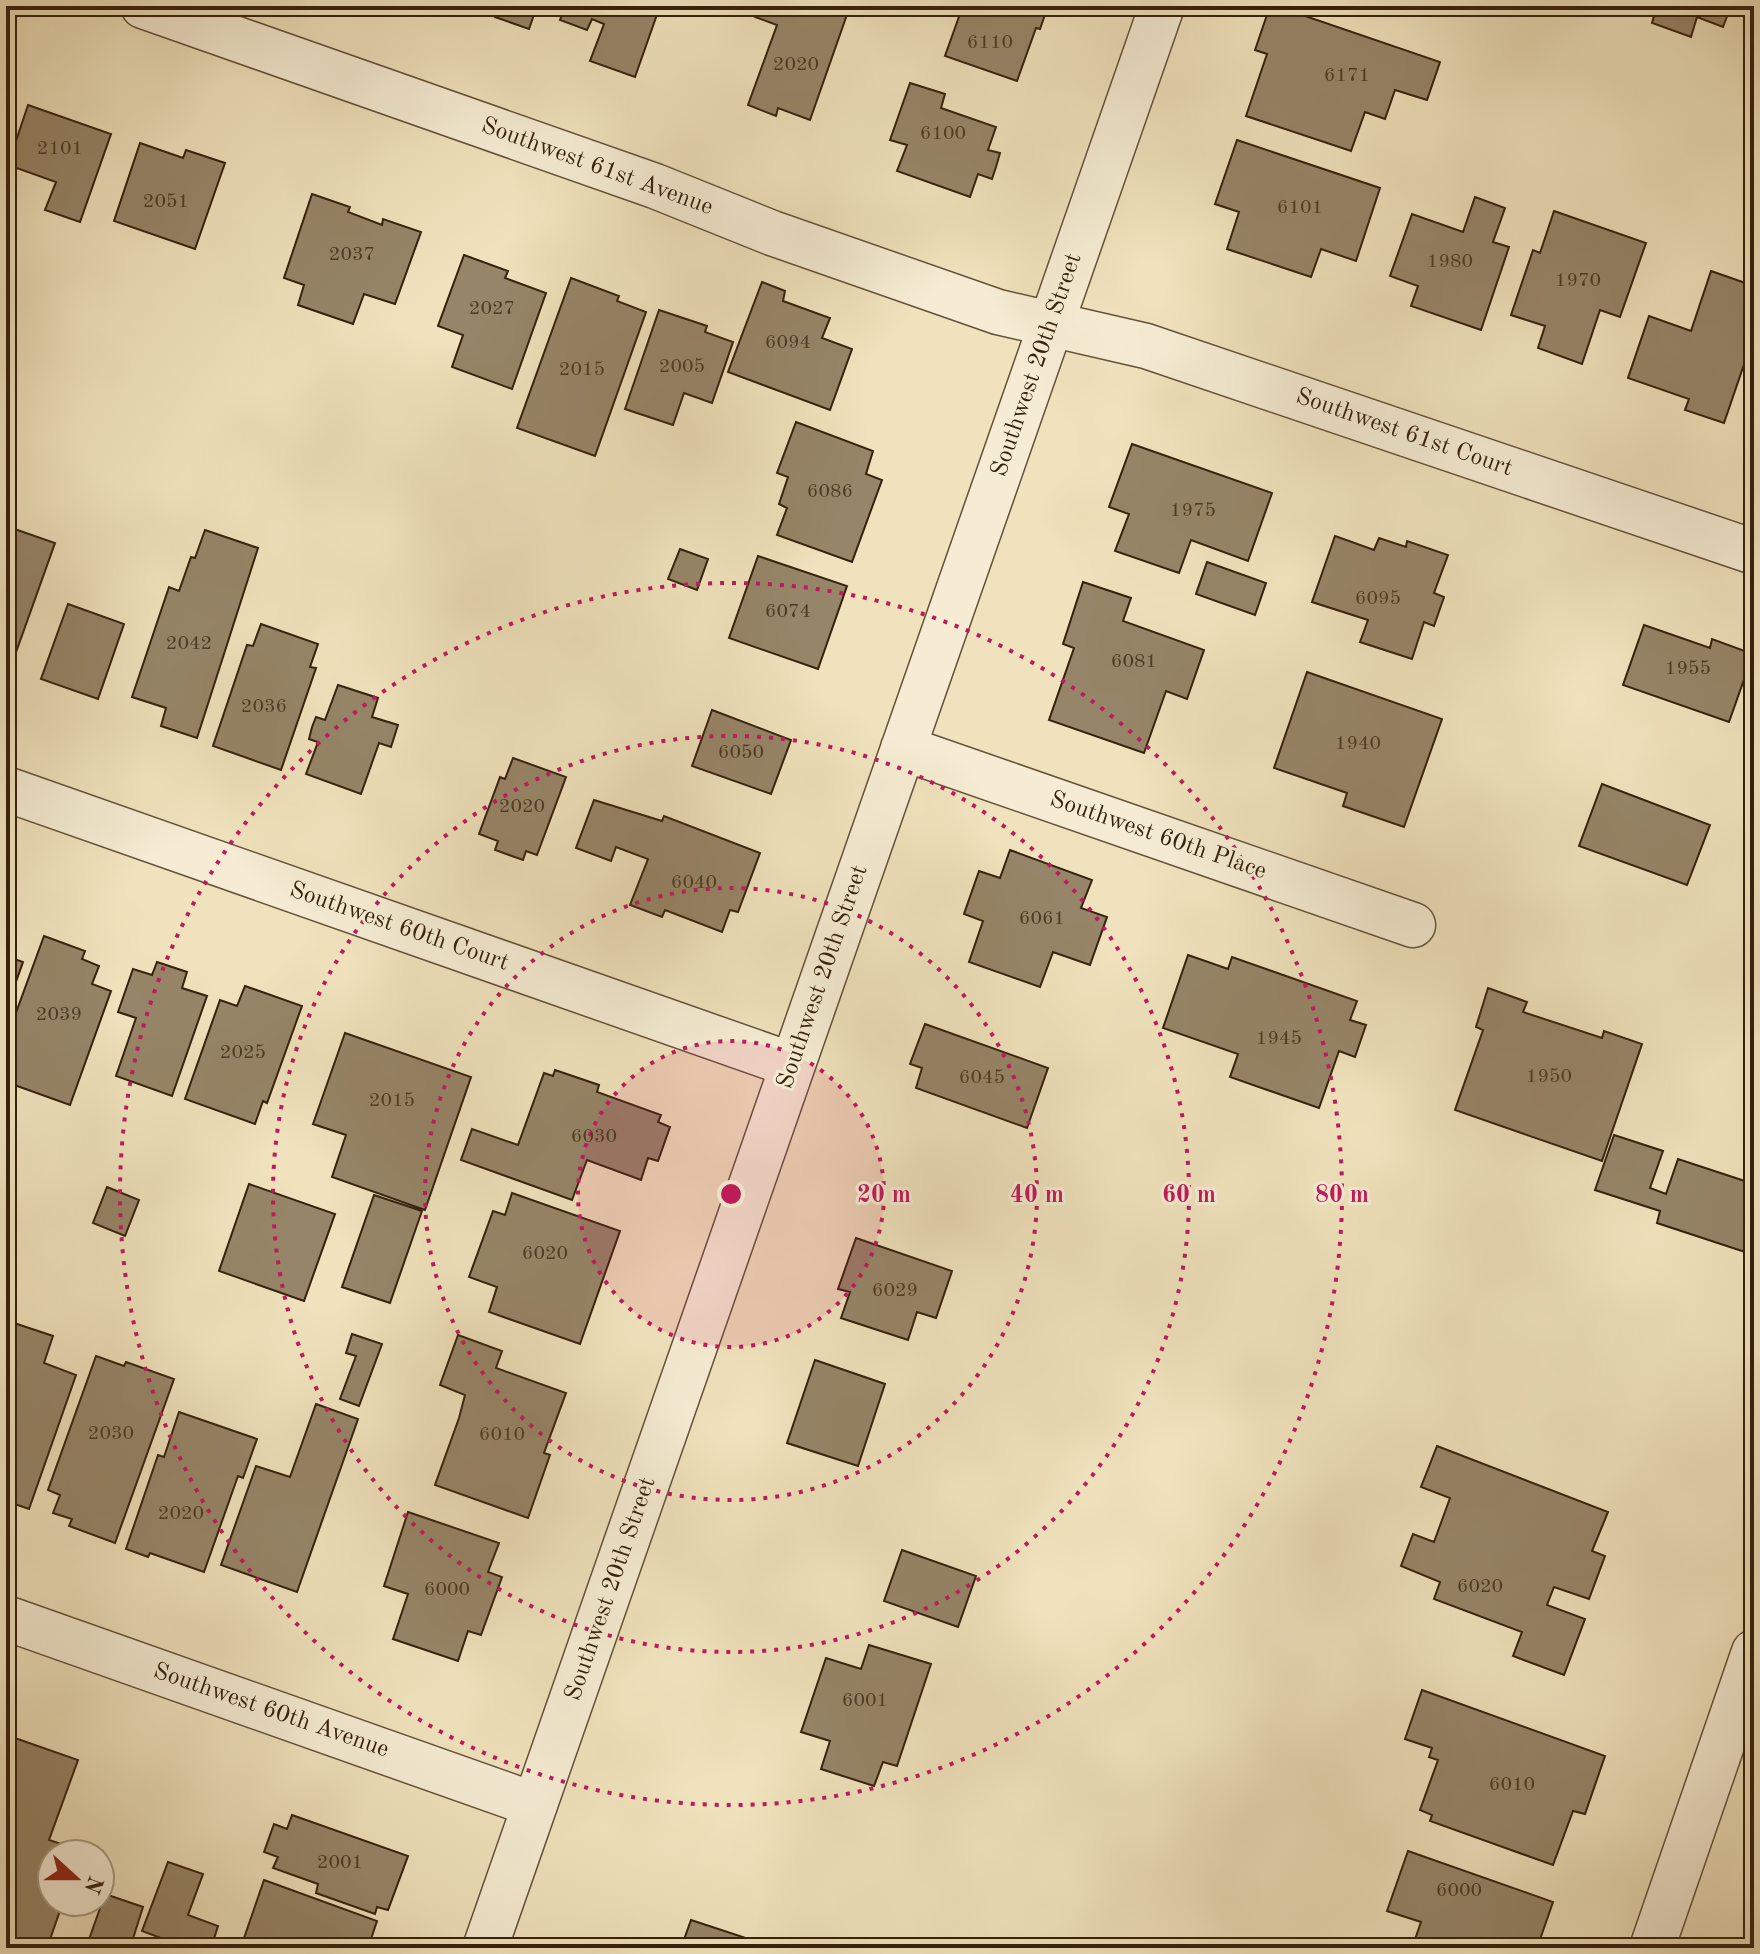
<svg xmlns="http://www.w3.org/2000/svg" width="1760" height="1954" viewBox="0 0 1760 1954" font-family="'Old Standard TT',serif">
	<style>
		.building { fill: #968568; stroke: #35210d; stroke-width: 2 }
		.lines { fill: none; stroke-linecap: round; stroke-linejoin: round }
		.street-casing { stroke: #645139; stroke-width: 47 }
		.street { stroke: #f5ecd3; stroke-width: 44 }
		.ring { fill: none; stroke: #c2185b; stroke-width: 4; stroke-dasharray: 4 8 }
		.labels { text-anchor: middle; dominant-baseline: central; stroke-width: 6; stroke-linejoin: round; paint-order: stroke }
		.number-label { font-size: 20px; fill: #4d3a24 }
		.street-label { font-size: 24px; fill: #35210d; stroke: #f5ecd3 }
		.centre { fill: #c2185b; stroke: #f5ecd3; stroke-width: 4 }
		.ring-label { font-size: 24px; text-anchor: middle; font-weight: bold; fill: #c2185b; stroke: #f5ecd3; stroke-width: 6; stroke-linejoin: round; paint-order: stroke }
	</style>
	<rect width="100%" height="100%" fill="#efe2bc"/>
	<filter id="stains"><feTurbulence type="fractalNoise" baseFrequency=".0025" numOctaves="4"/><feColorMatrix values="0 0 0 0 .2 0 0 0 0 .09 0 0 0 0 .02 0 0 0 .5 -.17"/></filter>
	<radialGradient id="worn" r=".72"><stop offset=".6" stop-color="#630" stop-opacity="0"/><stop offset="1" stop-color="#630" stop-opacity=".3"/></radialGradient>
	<path class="building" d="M 498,6 L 537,6 L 529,29 L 495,17 Z
		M 556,6 L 660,6 L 635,77 L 590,61 L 604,24 L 592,19 L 587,30 L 560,20 L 564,9 Z
		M 759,6 L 850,6 L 810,120 L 778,108 L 776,116 L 748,105 L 777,25 L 755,17 Z
		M 951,6 L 1048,6 L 1040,29 L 1036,28 L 1017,81 L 945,56 L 961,11 Z
		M 1270,6 L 1276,6 L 1440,62 L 1427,100 L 1395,90 L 1385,119 L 1365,112 L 1351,151 L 1246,116 L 1267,54 L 1255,50 Z
		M 1657,6 L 1731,6 L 1723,27 L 1697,17 L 1691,37 L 1652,23 Z
		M 910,83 L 945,94 L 941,108 L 996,127 L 988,150 L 1000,153 L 996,167 L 992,179 L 978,174 L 970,197 L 897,171 L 907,145 L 890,140 Z
		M 28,105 L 111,134 L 80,222 L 45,210 L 56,182 L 8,165 Z
		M 1237,140 L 1380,188 L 1356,261 L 1321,249 L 1311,277 L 1227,249 L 1239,212 L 1215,204 Z
		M 140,143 L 183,158 L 186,150 L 225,163 L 195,249 L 114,221 Z
		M 312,194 L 350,207 L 348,212 L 382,225 L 383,219 L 421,232 L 395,304 L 364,294 L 353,324 L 298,305 L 304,285 L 284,278 Z
		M 1475,197 L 1505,208 L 1493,242 L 1509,247 L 1481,330 L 1411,306 L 1418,286 L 1390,276 L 1412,214 L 1463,232 Z
		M 1554,211 L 1646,243 L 1620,317 L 1600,310 L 1582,364 L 1538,348 L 1545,326 L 1511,315 L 1533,250 L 1540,253 Z
		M 464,255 L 508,271 L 505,278 L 546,293 L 512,389 L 452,367 L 463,335 L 438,326 Z
		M 1711,271 L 1754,286 L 1754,335 L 1724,423 L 1685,410 L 1689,399 L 1628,378 L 1649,316 L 1691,331 Z
		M 571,278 L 619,296 L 617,301 L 646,312 L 595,456 L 517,428 Z
		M 762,282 L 785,291 L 783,301 L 830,318 L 822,338 L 852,349 L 830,410 L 728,372 Z
		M 659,310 L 707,326 L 705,332 L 733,342 L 712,403 L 684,393 L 673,425 L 625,409 Z
		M 796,422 L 873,451 L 866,474 L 882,480 L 852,562 L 777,535 L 787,508 L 779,504 L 788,477 L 777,473 Z
		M 1132,444 L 1272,493 L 1248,561 L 1191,540 L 1179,573 L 1115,551 L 1129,514 L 1109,507 Z
		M 6,526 L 55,543 L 10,669 L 6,667 Z
		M 205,530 L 258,548 L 197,738 L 161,726 L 166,708 L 132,697 L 169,587 L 179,591 L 191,557 L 195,558 Z
		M 1335,536 L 1374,550 L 1379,538 L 1406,547 L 1407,541 L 1448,555 L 1434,593 L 1444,597 L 1434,626 L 1424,622 L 1412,659 L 1360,642 L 1368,620 L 1312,602 Z
		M 680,549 L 708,559 L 697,590 L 668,579 Z
		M 758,556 L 847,586 L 818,669 L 729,638 Z
		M 1207,562 L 1266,583 L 1255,615 L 1196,594 Z
		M 1083,582 L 1131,598 L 1123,621 L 1204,650 L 1187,699 L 1166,691 L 1144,753 L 1049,720 L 1074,648 L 1063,644 Z
		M 68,604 L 124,624 L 98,699 L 41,679 Z
		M 261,624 L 318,644 L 310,667 L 316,668 L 281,770 L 213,746 L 247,645 L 253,646 Z
		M 1644,625 L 1710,648 L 1712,639 L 1753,654 L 1729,722 L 1623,685 Z
		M 1307,672 L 1442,719 L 1404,827 L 1343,806 L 1347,793 L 1274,768 Z
		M 338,685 L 378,698 L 372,717 L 398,725 L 391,747 L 379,743 L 361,794 L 306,774 L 318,742 L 309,739 L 312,727 L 316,717 L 325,720 Z
		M 712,710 L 791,740 L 771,794 L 692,766 Z
		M 513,758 L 566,777 L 537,855 L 526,851 L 523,860 L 495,850 L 498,841 L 479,834 L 500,777 L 505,779 Z
		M 1602,784 L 1710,825 L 1687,885 L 1579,846 Z
		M 594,800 L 662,821 L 664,816 L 760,853 L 738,912 L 730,910 L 722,932 L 665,910 L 662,917 L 630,905 L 648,859 L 616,847 L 611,861 L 576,848 Z
		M 1010,850 L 1092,880 L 1081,908 L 1107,917 L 1090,965 L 1053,952 L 1040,987 L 969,962 L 983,921 L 964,914 L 979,871 L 1000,878 Z
		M 6,932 L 14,935 L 6,956 L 23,962 L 6,1010 Z
		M 44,936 L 85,951 L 82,959 L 99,966 L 92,984 L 111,991 L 70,1105 L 6,1082 L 6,1040 Z
		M 1188,955 L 1228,969 L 1232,957 L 1357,1001 L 1350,1020 L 1366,1025 L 1355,1057 L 1339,1051 L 1319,1108 L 1230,1077 L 1238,1054 L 1163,1028 Z
		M 157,962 L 187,972 L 182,988 L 207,996 L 172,1096 L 116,1076 L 136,1018 L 118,1012 L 133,969 L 152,975 Z
		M 245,986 L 302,1006 L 267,1103 L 263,1101 L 255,1124 L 185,1099 L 220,1000 L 237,1006 Z
		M 1488,988 L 1527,1002 L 1523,1012 L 1602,1038 L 1604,1031 L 1642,1044 L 1602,1161 L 1455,1110 L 1483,1030 L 1476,1027 Z
		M 925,1024 L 1048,1068 L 1027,1128 L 916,1088 L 922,1068 L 910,1064 Z
		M 345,1033 L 471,1077 L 425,1210 L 332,1177 L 346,1135 L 313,1124 Z
		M 555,1070 L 599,1085 L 597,1092 L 661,1115 L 658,1122 L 670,1127 L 658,1161 L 648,1158 L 641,1180 L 587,1160 L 572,1200 L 461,1160 L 472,1129 L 518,1145 L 544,1073 L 553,1076 Z
		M 1614,1135 L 1663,1151 L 1650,1188 L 1666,1194 L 1678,1159 L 1754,1184 L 1754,1235 L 1748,1253 L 1657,1223 L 1660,1211 L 1595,1190 Z
		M 249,1184 L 335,1214 L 304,1301 L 219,1271 Z
		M 107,1187 L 139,1200 L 125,1236 L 93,1223 Z
		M 512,1193 L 620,1231 L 580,1344 L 489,1312 L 497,1287 L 469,1277 L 493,1211 L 505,1215 Z
		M 374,1195 L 422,1211 L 390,1303 L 342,1287 Z
		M 856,1238 L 952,1271 L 936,1318 L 917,1312 L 908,1340 L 841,1318 L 850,1292 L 838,1289 Z
		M 8,1321 L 53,1336 L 44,1363 L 76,1375 L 29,1509 L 6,1501 L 6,1325 Z
		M 352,1334 L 382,1344 L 359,1406 L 340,1399 L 356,1356 L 346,1353 Z
		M 458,1335 L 502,1351 L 496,1368 L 566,1393 L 544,1453 L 550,1455 L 528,1518 L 435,1485 L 459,1418 L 465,1395 L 440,1385 Z
		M 96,1356 L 124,1366 L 126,1362 L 174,1379 L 115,1543 L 69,1526 L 72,1519 L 53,1513 L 60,1495 L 48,1490 Z
		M 815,1360 L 885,1384 L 858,1466 L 787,1443 Z
		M 316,1404 L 358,1419 L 297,1592 L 221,1565 L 256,1466 L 290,1477 Z
		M 179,1412 L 257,1439 L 243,1478 L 238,1476 L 204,1572 L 150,1553 L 148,1557 L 126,1549 L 158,1455 L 164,1457 Z
		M 1437,1446 L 1608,1512 L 1592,1551 L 1605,1556 L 1589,1599 L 1554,1587 L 1547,1605 L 1585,1619 L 1564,1675 L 1513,1656 L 1522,1632 L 1434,1599 L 1440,1582 L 1401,1566 L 1413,1534 L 1434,1542 L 1450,1498 L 1421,1487 Z
		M 408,1512 L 499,1543 L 488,1572 L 502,1577 L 481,1635 L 468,1631 L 458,1661 L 393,1639 L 408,1594 L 384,1586 Z
		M 902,1550 L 976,1576 L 958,1627 L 884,1601 Z
		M 869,1645 L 931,1664 L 897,1766 L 883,1762 L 874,1786 L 821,1769 L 830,1741 L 801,1732 L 826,1658 L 861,1669 Z
		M 1422,1690 L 1605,1756 L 1585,1814 L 1573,1811 L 1553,1865 L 1430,1821 L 1432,1815 L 1420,1810 L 1438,1760 L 1429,1757 L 1432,1748 L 1405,1739 Z
		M 12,1737 L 78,1760 L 49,1840 L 82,1851 L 80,1854 L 52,1854 L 52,1902 L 63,1902 L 47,1948 L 6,1948 L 6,1754 Z
		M 292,1815 L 408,1856 L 388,1910 L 377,1907 L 375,1914 L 316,1893 L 318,1884 L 273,1868 L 278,1857 L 264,1852 L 274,1824 L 287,1829 Z
		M 1408,1851 L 1553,1902 L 1537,1948 L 1412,1948 L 1421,1922 L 1387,1911 Z
		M 168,1862 L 203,1874 L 188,1915 L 218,1926 L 211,1948 L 187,1948 L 142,1931 Z
		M 264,1880 L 377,1921 L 368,1948 L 253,1948 L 242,1944 Z
		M 105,1894 L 143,1907 L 130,1948 L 86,1948 Z
		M 691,1920 L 776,1948 L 681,1948 Z"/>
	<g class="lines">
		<defs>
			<path id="street" d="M 143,6 L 655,186 L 772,233 L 998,312 L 1146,346 L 1754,552
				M 903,748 L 1413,925
				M 6,789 L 792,1065
				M 6,1618 L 535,1805
				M 485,1948 L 1162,6
				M 1652,1948 L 1754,1652"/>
		</defs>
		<use href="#street" class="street-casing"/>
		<use href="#street" class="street"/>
	</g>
	<circle cx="731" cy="1194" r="153" fill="#c2185b" fill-opacity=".12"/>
	<g class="ring">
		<circle cx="731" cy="1194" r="153"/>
		<circle cx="731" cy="1194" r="306"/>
		<circle cx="731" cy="1194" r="458"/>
		<circle cx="731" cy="1194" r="611"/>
	</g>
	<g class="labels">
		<g class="number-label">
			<text x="990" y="43">6110</text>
			<text x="796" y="65">2020</text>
			<text x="1347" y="76">6171</text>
			<text x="943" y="134">6100</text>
			<text x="60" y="149">2101</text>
			<text x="166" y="202">2051</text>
			<text x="1300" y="208">6101</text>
			<text x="352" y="255">2037</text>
			<text x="1450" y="262">1980</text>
			<text x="1578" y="281">1970</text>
			<text x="492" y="309">2027</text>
			<text x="788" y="343">6094</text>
			<text x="682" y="367">2005</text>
			<text x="582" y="370">2015</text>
			<text x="830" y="492">6086</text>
			<text x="1193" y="511">1975</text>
			<text x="1378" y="599">6095</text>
			<text x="788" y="612">6074</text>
			<text x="189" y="644">2042</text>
			<text x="1134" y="662">6081</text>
			<text x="1688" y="669">1955</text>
			<text x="264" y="707">2036</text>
			<text x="1358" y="744">1940</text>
			<text x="741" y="753">6050</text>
			<text x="522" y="807">2020</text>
			<text x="694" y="883">6040</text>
			<text x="1042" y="919">6061</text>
			<text x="59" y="1015">2039</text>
			<text x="1279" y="1039">1945</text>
			<text x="243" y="1053">2025</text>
			<text x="1549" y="1077">1950</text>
			<text x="982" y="1078">6045</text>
			<text x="392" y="1101">2015</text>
			<text x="594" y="1137">6030</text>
			<text x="545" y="1254">6020</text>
			<text x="895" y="1291">6029</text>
			<text x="111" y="1434">2030</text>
			<text x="502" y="1435">6010</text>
			<text x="181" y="1514">2020</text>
			<text x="1480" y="1587">6020</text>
			<text x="447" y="1590">6000</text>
			<text x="865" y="1701">6001</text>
			<text x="1512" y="1785">6010</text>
			<text x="340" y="1863">2001</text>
			<text x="1459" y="1891">6000</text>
		</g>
		<g class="street-label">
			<text transform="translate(597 167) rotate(20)">Southwest 61st Avenue</text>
			<text transform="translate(1037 365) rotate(-71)">Southwest 20th Street</text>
			<text transform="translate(1404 433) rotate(19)">Southwest 61st Court</text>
			<text transform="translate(1158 836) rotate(19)">Southwest 60th Place</text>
			<text transform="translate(399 927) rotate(19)">Southwest 60th Court</text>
			<text transform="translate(823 977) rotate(-71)">Southwest 20th Street</text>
			<text transform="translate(611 1589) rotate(-71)">Southwest 20th Street</text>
			<text transform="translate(271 1711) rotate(19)">Southwest 60th Avenue</text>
		</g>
	</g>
	<circle cx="731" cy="1194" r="12" class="centre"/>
	<g class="ring-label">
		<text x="884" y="1202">20 m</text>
		<text x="1037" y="1202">40 m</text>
		<text x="1189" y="1202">60 m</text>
		<text x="1342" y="1202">80 m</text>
	</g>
	<rect width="1760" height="1954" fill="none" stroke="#efe2bc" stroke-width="32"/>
	<rect x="8" y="8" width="1744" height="1938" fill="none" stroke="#35210d" stroke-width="4"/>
	<rect x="16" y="16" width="1728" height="1922" fill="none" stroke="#35210d" stroke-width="2"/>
	<g transform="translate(76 1878) rotate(111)"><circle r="38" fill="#f5ecd3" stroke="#a89b84" stroke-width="2"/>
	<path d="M0-6L14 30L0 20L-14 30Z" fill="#8f2418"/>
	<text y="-12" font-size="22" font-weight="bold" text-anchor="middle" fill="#35210d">N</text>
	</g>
	<rect width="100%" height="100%" filter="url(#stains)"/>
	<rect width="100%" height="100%" fill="url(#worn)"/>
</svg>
